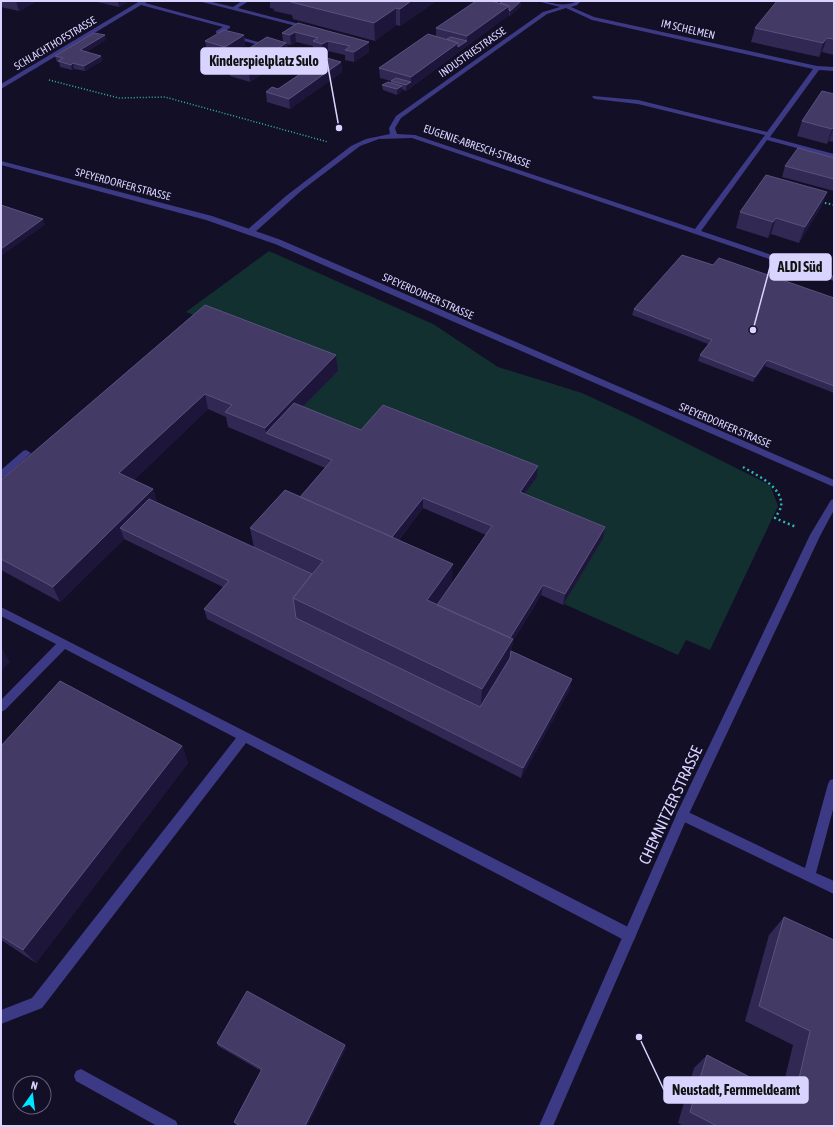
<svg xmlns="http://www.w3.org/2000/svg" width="835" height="1127" viewBox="0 0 835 1127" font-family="'Asap Condensed',sans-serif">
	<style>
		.green { fill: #12302f }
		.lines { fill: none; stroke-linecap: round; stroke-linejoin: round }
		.path-far2 { stroke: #2fb8b0; stroke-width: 1.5; stroke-dasharray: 1 2; stroke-linecap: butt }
		.path-far1 { stroke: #2fb8b0; stroke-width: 2; stroke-dasharray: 1.5 2.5; stroke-linecap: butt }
		.path { stroke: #2fb8b0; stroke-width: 2.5; stroke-dasharray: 2 3; stroke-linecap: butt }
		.service { fill: #3d3a85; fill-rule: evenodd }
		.minor { fill: #3d3a85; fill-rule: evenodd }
		.tertiary { fill: #3d3a85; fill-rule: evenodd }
		.wall { fill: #312854; fill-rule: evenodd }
		.shaded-wall { fill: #1d163a }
		.building { fill: #433a66; stroke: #5a527e }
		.labels { text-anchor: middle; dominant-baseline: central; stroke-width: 3.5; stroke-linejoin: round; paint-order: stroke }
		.far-street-label { font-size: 11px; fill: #d9d4ff; stroke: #130f26 }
		.near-street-label { font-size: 16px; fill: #d9d4ff; stroke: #130f26 }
		.leader { fill: none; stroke: #d9d4ff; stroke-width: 1.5 }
		.callout-dot { fill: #d9d4ff; stroke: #130f26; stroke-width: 1.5 }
		.callout { fill: #d9d4ff; stroke: #d9d4ff; stroke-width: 1.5 }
		.callout-label { font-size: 14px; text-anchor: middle; font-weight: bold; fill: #111 }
	</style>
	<rect width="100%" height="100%" fill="#130f26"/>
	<path class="green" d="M 269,251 L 433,324 L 498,367 L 582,393 L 634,417 L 770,485 L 778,506 L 710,650 L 686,640 L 678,655 L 564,604 L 603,538 L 296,414 L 337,371 L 186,312 Z"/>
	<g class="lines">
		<path class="path-far2" d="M 49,80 L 119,98 L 165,97 L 328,142"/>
		<path class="path-far1" d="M 821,202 L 834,205"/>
		<path class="path" d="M 743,467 C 756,475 784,487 781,507 C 780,510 777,515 775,518 L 796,527"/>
		<path class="service" d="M 198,1 L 208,1 L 233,7 L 242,1 L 249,1 L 238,8 L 311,27 L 308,29 Z
			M 26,450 L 31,453 L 29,455 L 4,477 L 1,478 L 1,470 L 23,451 Z
			M 1,607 L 634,930 L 636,935 L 634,940 L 629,942 L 624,940 L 246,743 L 42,1008 L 1,1024 L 1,1010 L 32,998 L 236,738 L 65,649 L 5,710 L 1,712 L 1,700 L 56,644 L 1,616 Z
			M 834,779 L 834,806 L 816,873 L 834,881 L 834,894 L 678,819 L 676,815 L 678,811 L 682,809 L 686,811 L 805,868 L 828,784 L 830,780 Z
			M 81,1069 L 176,1121 L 178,1126 L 157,1126 L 76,1081 L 74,1076 L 76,1071 Z"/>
		<path class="minor" d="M 140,1 L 147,1 L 145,3 L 230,26 L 230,28 L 223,32 L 325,61 L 320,62 L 216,33 L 216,31 L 223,27 L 141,5 L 1,89 L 1,84 Z
			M 537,1 C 547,1 559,6 568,4 C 573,4 575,1 581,1 L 577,5 L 571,7 L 594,17 L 817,66 L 834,67 L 834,71 L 819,70 L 770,137 L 834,154 L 834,158 L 767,140 L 701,231 L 834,276 L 834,281 L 412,138 L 379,139 L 360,146 L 301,191 L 253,234 L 247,234 L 247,230 L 286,196 L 351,146 L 366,139 L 390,134 L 389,128 L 396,116 L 543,12 L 560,7 ZM 566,8 L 592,20 L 813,69 L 767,132 L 638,100 L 593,96 L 592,97 L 595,99 L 638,104 L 765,135 L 695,229 L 415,135 L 397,134 L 395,128 L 401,118 L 547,14 Z
			M 834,499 L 834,510 L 820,536 L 687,818 L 553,1126 L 539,1126 L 678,811 L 810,535 L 831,500 Z"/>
		<path class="tertiary" d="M 1,161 L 212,216 L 281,240 L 834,480 L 834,487 L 275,244 L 206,220 L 1,165 Z"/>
	</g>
	<path class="wall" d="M 1,1 L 37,1 L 19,11 L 1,7 Z
		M 93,1 L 129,1 L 119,7 Z
		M 270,1 L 436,1 L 400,26 L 396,25 L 375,41 L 293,19 L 292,15 L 274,11 L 274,9 L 270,8 Z
		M 777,1 L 834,1 L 834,55 L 822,52 L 819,57 L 751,42 L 755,28 Z
		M 500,3 L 521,6 L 510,16 L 509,15 L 406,91 L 402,89 L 402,91 L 397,95 L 383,90 L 382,85 L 391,83 L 391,81 L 380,78 L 379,68 L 436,37 L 436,28 Z
		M 298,23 L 369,42 L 369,52 L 354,62 L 345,60 L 345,55 L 328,51 L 323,54 L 313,51 L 313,46 L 296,42 L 291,45 L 287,44 L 288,57 L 250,82 L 230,76 L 229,66 L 248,54 L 248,49 L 283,42 L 282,33 Z
		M 244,35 L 245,45 L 226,57 L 207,51 L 205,41 Z
		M 106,40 L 86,52 L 101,56 L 102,61 L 85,71 L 74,69 L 72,70 L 60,67 L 59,62 L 57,62 L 55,56 Z
		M 307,59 L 341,62 L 342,72 L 290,109 L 267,102 L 266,92 L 278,89 L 308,68 Z
		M 834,94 L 834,142 L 829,141 L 827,144 L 797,136 L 802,121 Z
		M 834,158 L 834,191 L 782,177 L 785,166 Z
		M 827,192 L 821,207 L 799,243 L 771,234 L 768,238 L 736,228 L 740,212 Z
		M 713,265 L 834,298 L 834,393 L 765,366 L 753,382 L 698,361 L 700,355 L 708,344 L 632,315 L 634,309 Z
		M 205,305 L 336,355 L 338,371 L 303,407 L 361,430 L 538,466 L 537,477 L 525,494 L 605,527 L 603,538 L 564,604 L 563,605 L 541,595 L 513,641 L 511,651 L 570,689 L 521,778 L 207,619 L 204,609 L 223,587 L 124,539 L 60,602 L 1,570 L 1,480 ZM 208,409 L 226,417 L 228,427 L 325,468 L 300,497 L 250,528 L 254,548 L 157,502 L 153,489 L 134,480 ZM 423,508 L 486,535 L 452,583 L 399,540 Z
		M 1,746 L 182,746 L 188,763 L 36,963 L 1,940 Z
		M 784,917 L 834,1126 L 684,1126 L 678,1123 L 694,1068 L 707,1055 L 781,1094 L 793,1045 L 745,1021 L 769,935 Z
		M 217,1043 L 346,1048 L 307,1126 L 238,1126 L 234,1122 L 261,1071 L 218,1046 Z"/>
	<path class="shaded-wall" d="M 16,1 L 37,1 L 19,11 Z
		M 120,1 L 129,1 L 119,7 L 118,2 Z
		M 411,1 L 436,1 L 400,26 L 400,9 Z
		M 521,1 L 521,6 L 510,16 L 510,11 Z
		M 509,6 L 509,15 L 467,46 L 467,36 Z
		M 396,8 L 396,25 L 375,41 L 374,23 Z
		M 295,32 L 296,42 L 291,45 L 290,35 Z
		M 105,35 L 106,40 L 81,55 L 80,50 Z
		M 244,35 L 245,45 L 226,57 L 225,47 Z
		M 827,38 L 822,52 L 819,57 L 823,43 Z
		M 328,41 L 328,51 L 323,54 L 322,44 Z
		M 467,41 L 467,46 L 411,87 L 411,77 L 458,43 Z
		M 369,42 L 369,52 L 354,62 L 354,52 Z
		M 286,43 L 288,57 L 269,69 L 268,55 Z
		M 101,56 L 102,61 L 85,71 L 84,66 Z
		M 268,59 L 269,69 L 250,82 L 249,72 Z
		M 341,62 L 342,72 L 290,109 L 289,99 Z
		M 73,63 L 74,69 L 72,70 L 71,65 Z
		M 411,82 L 411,87 L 406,91 L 406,85 Z
		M 402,86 L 402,91 L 397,95 L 397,89 Z
		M 834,126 L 829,141 L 827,144 L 832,129 Z
		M 827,192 L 821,207 L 799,243 L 805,227 Z
		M 776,218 L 771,234 L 768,238 L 773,222 Z
		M 43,219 L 45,225 L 1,256 L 1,249 Z
		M 336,355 L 338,371 L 274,436 L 266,433 L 265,428 Z
		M 767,360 L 765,366 L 753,382 L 755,377 Z
		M 205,394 L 208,409 L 125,489 L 119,473 Z
		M 538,466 L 537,477 L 518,503 L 520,492 Z
		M 153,489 L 158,505 L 120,528 L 124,539 L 60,602 L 53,587 Z
		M 423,498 L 423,508 L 382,562 L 381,552 Z
		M 605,527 L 603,538 L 563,605 L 565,594 Z
		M 453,564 L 451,594 L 432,622 L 427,600 Z
		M 543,585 L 541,595 L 513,641 L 509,668 L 480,717 L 482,689 L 504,647 Z
		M 1,647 L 10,662 L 1,671 Z
		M 572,679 L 570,689 L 521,778 L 523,768 Z
		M 182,746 L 188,763 L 36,963 L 23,950 Z
		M 345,1045 L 346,1048 L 307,1126 L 305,1126 Z"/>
	<path class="building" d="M 292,1 L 411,1 L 400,9 L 396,8 L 374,23 L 291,2 Z
		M 476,1 L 491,1 L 509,6 L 467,36 L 436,28 Z
		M 503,1 L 521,1 L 510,11 L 509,10 L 509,6 L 500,3 Z
		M 777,1 L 827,1 L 834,2 L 834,39 L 827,38 L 823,43 L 755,28 Z
		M 298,23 L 369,42 L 354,52 L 345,50 L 350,46 L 328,41 L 322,44 L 313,41 L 318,38 L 295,32 L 290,35 L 282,33 Z
		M 224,30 L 244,35 L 225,47 L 205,41 Z
		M 94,33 L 105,35 L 80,50 L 101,56 L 84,66 L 73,63 L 71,65 L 58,61 L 63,58 L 55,56 Z
		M 428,34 L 458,43 L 411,77 L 379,68 Z
		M 267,37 L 286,43 L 268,55 L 248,49 Z
		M 451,37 L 467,41 L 458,47 L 458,43 L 447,39 Z
		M 313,54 L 341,62 L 289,99 L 266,92 L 272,87 L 278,89 L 318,62 L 307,59 Z
		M 396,78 L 411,82 L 406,85 L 391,81 Z
		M 388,82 L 402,86 L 397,89 L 382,85 Z
		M 822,91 L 834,94 L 834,126 L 832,129 L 802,121 Z
		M 798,148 L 834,158 L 834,179 L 785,166 Z
		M 766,175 L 827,192 L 805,227 L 776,218 L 773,222 L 740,212 Z
		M 1,205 L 43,219 L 1,249 Z
		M 682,255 L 713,265 L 719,258 L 834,298 L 834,386 L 767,360 L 755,377 L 700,355 L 712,340 L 634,309 Z
		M 205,305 L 336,355 L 265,428 L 225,412 L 232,405 L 205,394 L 119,473 L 153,489 L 53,587 L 1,559 L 1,480 Z
		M 294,403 L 361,430 L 383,405 L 538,466 L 520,492 L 605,527 L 565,594 L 543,585 L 510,638 L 437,605 L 492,526 L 423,498 L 392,537 L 300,497 L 332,460 L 266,433 Z
		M 285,490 L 453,564 L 427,600 L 513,639 L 482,689 L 293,598 L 323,561 L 250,528 Z
		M 149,499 L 312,574 L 293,598 L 296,618 L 480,707 L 510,658 L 511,651 L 572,679 L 523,768 L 204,609 L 229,581 L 120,528 Z
		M 60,681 L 182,746 L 23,950 L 1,936 L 1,746 Z
		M 784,917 L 834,940 L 834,1126 L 717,1126 L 690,1112 L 707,1055 L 794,1100 L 810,1031 L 759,1006 Z
		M 247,991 L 345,1045 L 305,1126 L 240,1126 L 234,1122 L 262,1069 L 217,1043 Z"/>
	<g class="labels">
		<g class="far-street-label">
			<text transform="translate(688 29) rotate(13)">IM SCHELMEN</text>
			<text transform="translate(55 43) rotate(-31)">SCHLACHTHOFSTRASSE</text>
			<text transform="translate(472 52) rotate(-35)">INDUSTRIESTRASSE</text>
			<text transform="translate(477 146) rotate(19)">EUGENIE-ABRESCH-STRASSE</text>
			<text transform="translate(123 184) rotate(15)">SPEYERDORFER STRASSE</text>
			<text transform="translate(428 296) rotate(24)">SPEYERDORFER STRASSE</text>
			<text transform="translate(725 425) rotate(23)">SPEYERDORFER STRASSE</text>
		</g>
		<g class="near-street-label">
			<text transform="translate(670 805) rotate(-65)">CHEMNITZER STRASSE</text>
		</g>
	</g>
	<path class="leader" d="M339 128L327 61M753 330L770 267M639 1037L664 1090"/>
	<g class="callout-dot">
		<circle cx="339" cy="128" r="4"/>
		<circle cx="753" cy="330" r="4"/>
		<circle cx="639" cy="1037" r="4"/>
	</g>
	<g class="callout">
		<rect x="201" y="48" width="126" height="26" rx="4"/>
		<rect x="770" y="254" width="61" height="26" rx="4"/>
		<rect x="664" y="1077" width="144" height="26" rx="4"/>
	</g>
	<g class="callout-label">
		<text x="264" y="66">Kinderspielplatz Sulo</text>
		<text x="800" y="272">ALDI Süd</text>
		<text x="736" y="1095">Neustadt, Fernmeldeamt</text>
	</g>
	<rect width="835" height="1127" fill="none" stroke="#d9d4ff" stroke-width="4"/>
	<g transform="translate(32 1095) rotate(14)"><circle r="19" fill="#130f26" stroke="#625e7d"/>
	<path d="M0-3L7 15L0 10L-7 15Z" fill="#00e5ff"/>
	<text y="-6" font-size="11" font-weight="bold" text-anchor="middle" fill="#d9d4ff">N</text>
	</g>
</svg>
